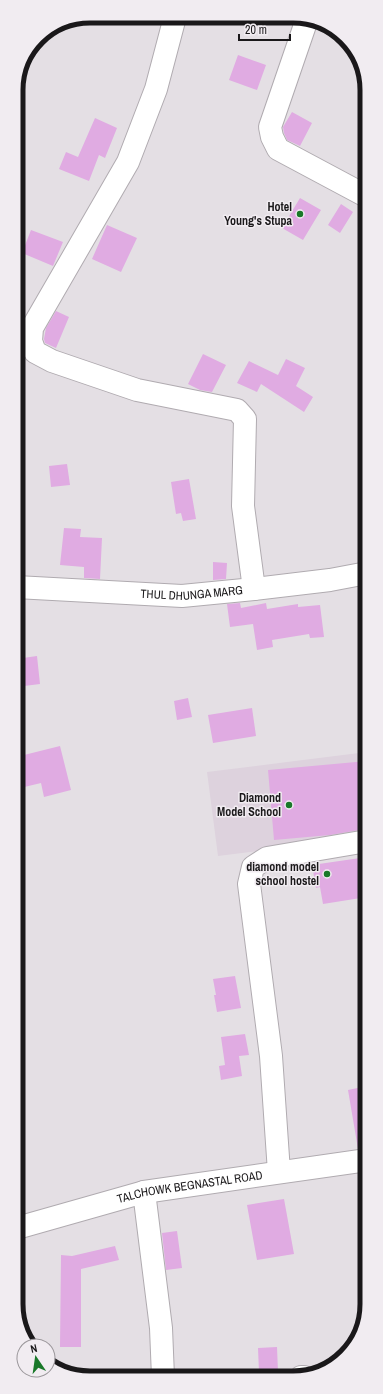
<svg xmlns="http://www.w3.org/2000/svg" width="383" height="1394" viewBox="0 0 383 1394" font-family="'Archivo Narrow',sans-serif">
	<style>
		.built { fill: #ddd2dd }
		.building { fill: #e0abe2 }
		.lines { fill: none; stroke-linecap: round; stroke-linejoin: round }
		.minor-casing { stroke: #b0abb0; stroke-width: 24 }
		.major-casing { stroke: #b0abb0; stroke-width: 24 }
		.minor { stroke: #fff; stroke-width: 22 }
		.major { stroke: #fff; stroke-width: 22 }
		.poi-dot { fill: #197829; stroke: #f1ecf1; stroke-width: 1.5 }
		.labels { text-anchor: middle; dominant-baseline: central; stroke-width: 3; stroke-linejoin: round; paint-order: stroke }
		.poi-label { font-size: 12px; font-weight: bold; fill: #1a181a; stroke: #f1ecf1; text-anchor: end }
		.street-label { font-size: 12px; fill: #1a181a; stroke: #f1ecf1 }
		.rim { fill: none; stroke: #1a181a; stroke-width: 5 }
	</style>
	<rect width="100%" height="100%" fill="#e4dfe4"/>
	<path class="built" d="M 367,752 L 367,837 L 218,856 L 207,772 Z"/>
	<path class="building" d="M 238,55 L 266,65 L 257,90 L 229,80 Z
		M 292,112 L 312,123 L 300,146 L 287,140 L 284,133 L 283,127 Z
		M 95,118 L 117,128 L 105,158 L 99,155 L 89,181 L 59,169 L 66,152 L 78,157 Z
		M 300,198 L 321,210 L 303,240 L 282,228 Z
		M 341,204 L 353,212 L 340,233 L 328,225 Z
		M 107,225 L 137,238 L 121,272 L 92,259 Z
		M 31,230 L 63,242 L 53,266 L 22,253 Z
		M 56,311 L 69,317 L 56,348 L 45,343 L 44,339 L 46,328 Z
		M 203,354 L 226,365 L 212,392 L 200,390 L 188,384 Z
		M 286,359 L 305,368 L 296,386 L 313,397 L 304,412 L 261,384 L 257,392 L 237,383 L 249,361 L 278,375 Z
		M 67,464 L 70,485 L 51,487 L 49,466 Z
		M 189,479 L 196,519 L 183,521 L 181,513 L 176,514 L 171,482 Z
		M 64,528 L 81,529 L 80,537 L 102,538 L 100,579 L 84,578 L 84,567 L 60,565 Z
		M 213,562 L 227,563 L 226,579 L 213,580 Z
		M 240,603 L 241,608 L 266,603 L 267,609 L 298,604 L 298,607 L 320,605 L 324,637 L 310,638 L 309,634 L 272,640 L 273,647 L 257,650 L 253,624 L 230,627 L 227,604 Z
		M 37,656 L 40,684 L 16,687 L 16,659 Z
		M 188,698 L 192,717 L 177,720 L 174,701 Z
		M 252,708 L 256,736 L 213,743 L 208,715 Z
		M 60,746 L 71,790 L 44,797 L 41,783 L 16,789 L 16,757 Z
		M 367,761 L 367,810 L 363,810 L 365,829 L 330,835 L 274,840 L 268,770 Z
		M 367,857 L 367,897 L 323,904 L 320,887 L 316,888 L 312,865 Z
		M 235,976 L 241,1008 L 217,1012 L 214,995 L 216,995 L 213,979 Z
		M 245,1034 L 249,1055 L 239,1056 L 242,1076 L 221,1080 L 219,1066 L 225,1065 L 221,1037 Z
		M 367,1086 L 367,1148 L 358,1149 L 348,1090 Z
		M 284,1199 L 294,1254 L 257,1260 L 247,1205 Z
		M 177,1231 L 182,1268 L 166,1270 L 162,1233 Z
		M 115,1246 L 119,1260 L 81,1269 L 81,1347 L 60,1347 L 61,1255 L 72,1256 Z
		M 277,1347 L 278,1372 L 259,1372 L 258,1348 Z"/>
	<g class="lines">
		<defs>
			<g id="minor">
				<path d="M 175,17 L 156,89 L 128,162 L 32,328 L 31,341 L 35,352 L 52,361 L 137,390 L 237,410 L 245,419 L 243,506 L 254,589"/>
				<path d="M 302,18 L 305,25 L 270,127 L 272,137 L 278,149 L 366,196"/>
				<path id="s1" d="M 16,587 L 182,596 L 254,589 L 330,580 L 367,573"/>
				<path d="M 279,1172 L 271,1056 L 249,884 L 253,867 L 267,858 L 367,841"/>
				<path d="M 144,1192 L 161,1328 L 163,1377"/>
				<path d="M 301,1377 L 304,1377"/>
			</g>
			<g id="major">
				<path id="s2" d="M 17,1228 L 144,1192 L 367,1160"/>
			</g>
		</defs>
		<use href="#minor" class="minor-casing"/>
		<use href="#major" class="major-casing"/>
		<use href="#minor" class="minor"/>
		<use href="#major" class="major"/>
	</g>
	<g class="poi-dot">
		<circle cx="300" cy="214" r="4"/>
		<circle cx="289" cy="805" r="4"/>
		<circle cx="327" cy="874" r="4"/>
	</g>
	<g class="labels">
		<g class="poi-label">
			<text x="292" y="207">Hotel<tspan x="292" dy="14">Young's Stupa</tspan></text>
			<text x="281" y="798">Diamond<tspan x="281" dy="14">Model School</tspan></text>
			<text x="319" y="867">diamond model<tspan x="319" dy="14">school hostel</tspan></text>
		</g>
		<g class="street-label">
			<text stroke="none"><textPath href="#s1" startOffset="176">THUL DHUNGA MARG</textPath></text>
			<text stroke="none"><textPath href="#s2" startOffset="178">TALCHOWK BEGNASTAL ROAD</textPath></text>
		</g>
	</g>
	<path d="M0 0H383V1394H0ZM90 23H293A67 67 0 0 1 360 90V1304A67 67 0 0 1 293 1371H90A67 67 0 0 1 23 1304V90A67 67 0 0 1 90 23Z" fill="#f1ecf1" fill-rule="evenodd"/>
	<path class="rim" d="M90 23H293A67 67 0 0 1 360 90V1304A67 67 0 0 1 293 1371H90A67 67 0 0 1 23 1304V90A67 67 0 0 1 90 23Z"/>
	<g transform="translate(36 1358) rotate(347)"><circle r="19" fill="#f1ecf1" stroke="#9b979b"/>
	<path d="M0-3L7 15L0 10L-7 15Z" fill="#197829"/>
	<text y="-6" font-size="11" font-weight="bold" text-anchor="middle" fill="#1a181a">N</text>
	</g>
	<path d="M239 34v6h51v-6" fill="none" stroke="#1a181a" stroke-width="2"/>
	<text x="245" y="34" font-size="12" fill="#1a181a" stroke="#f1ecf1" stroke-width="3" paint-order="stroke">20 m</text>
</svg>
